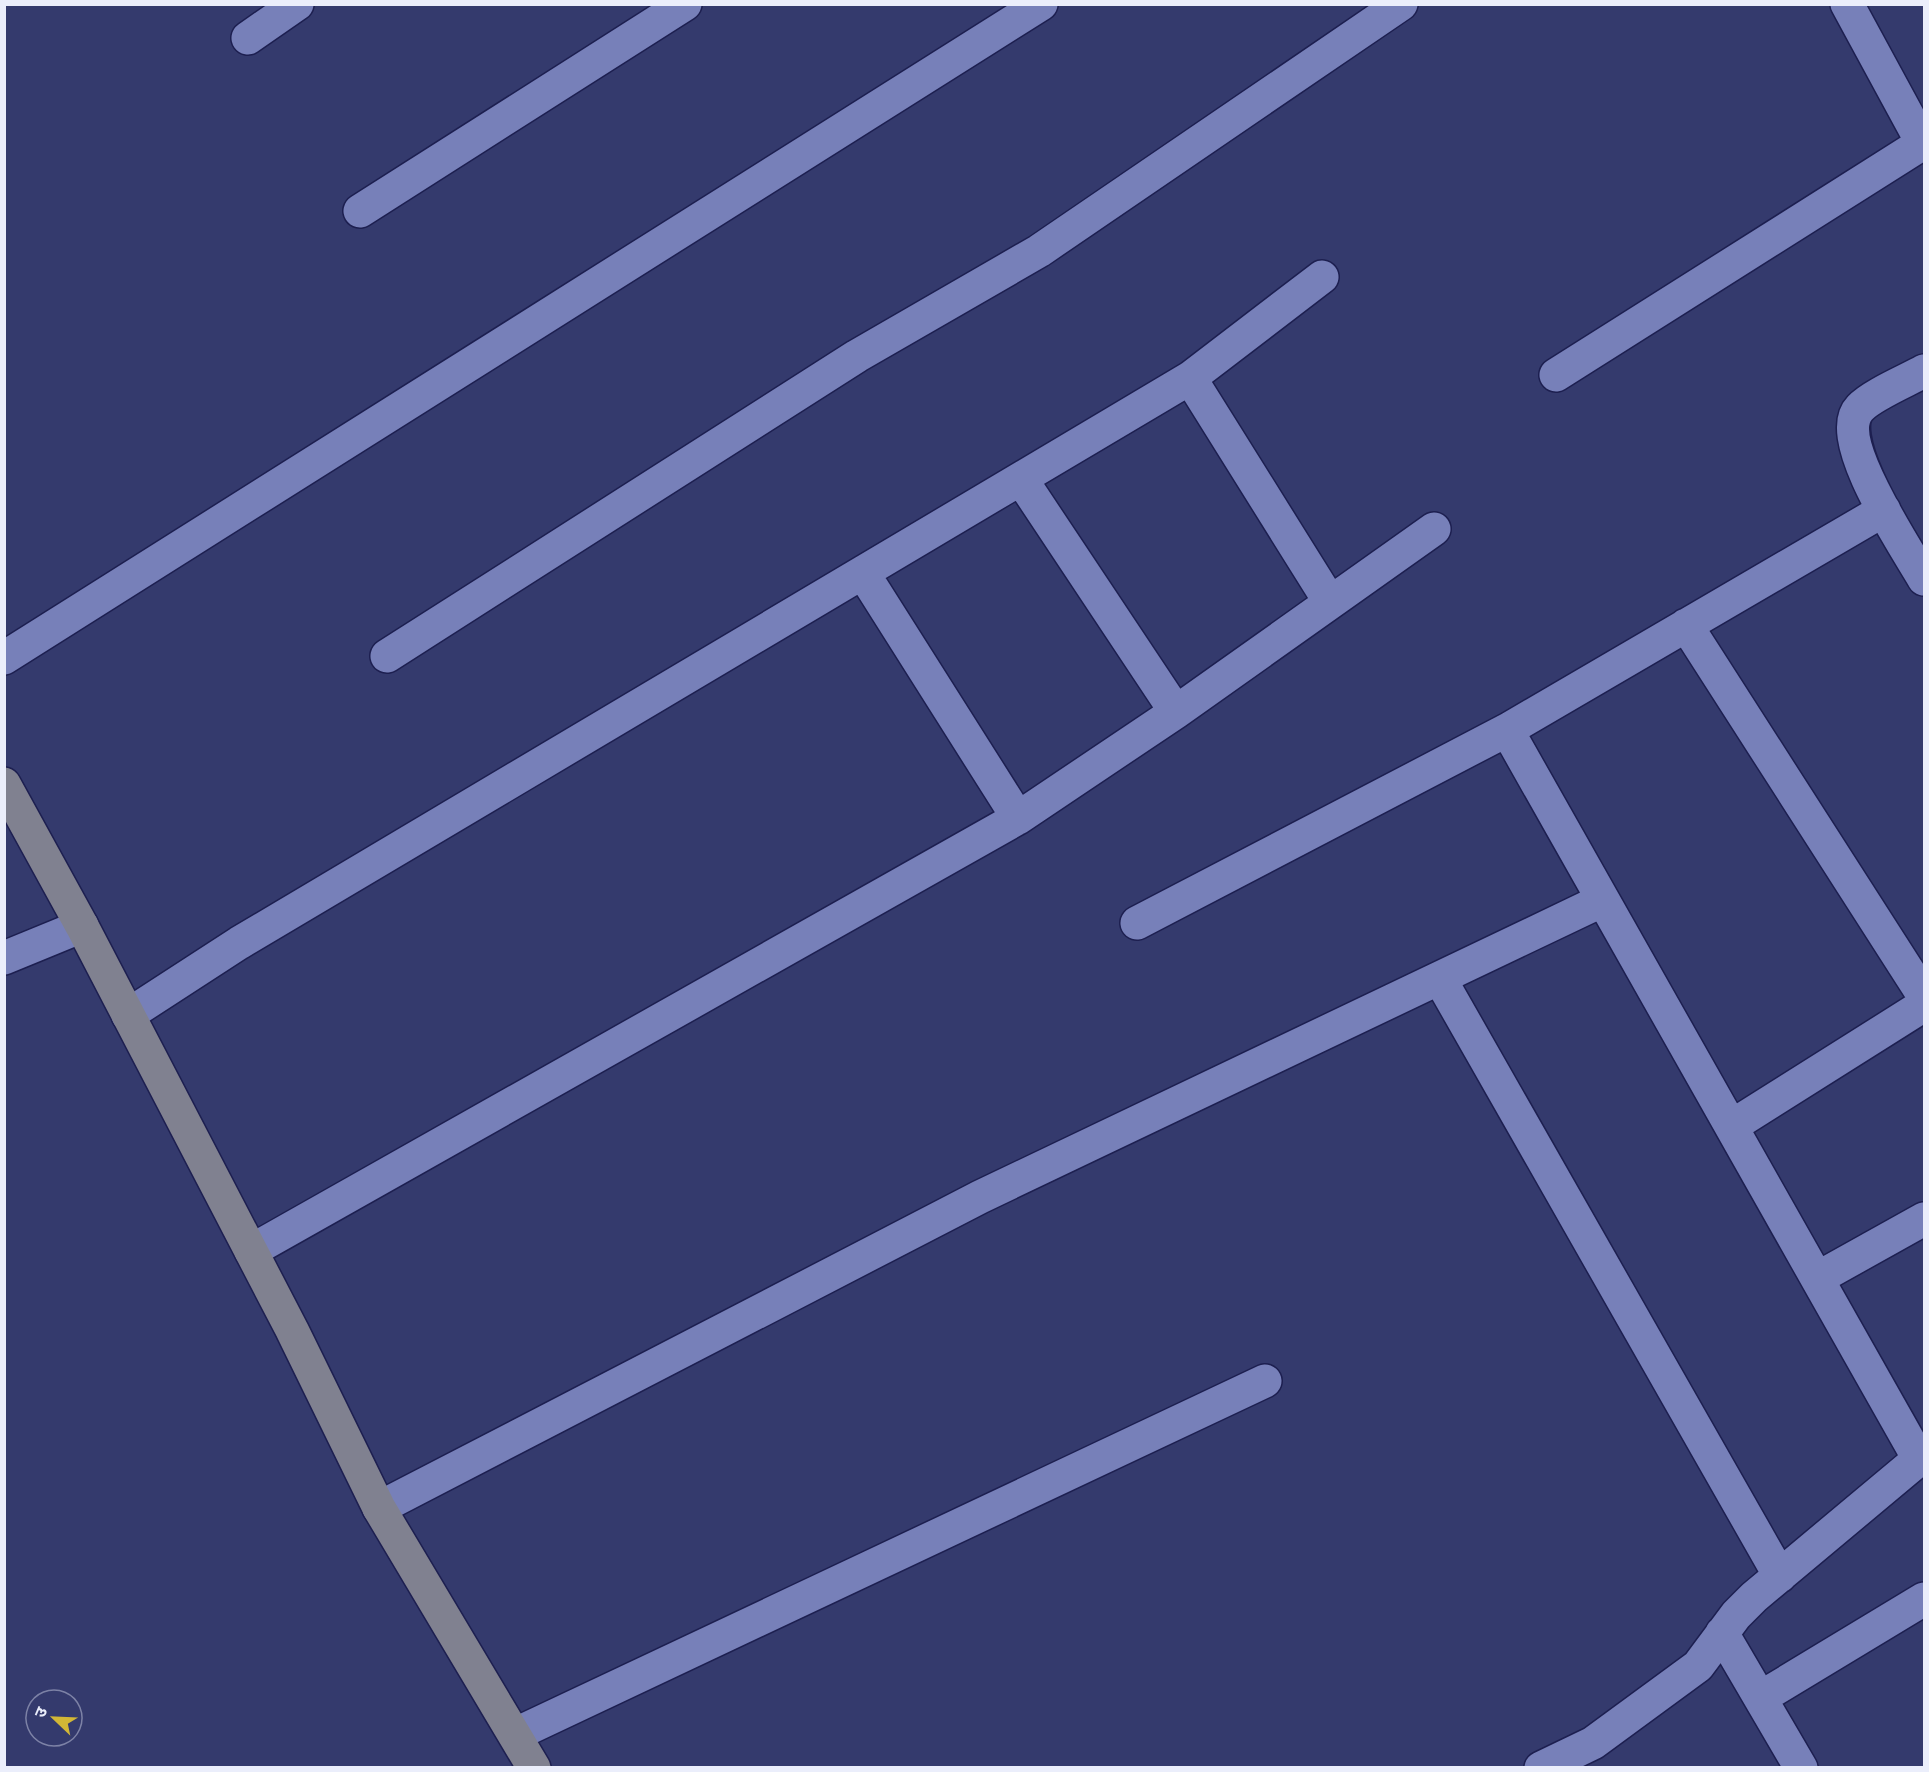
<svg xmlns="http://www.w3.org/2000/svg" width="1929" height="1772" viewBox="0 0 1929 1772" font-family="'Fira Sans Condensed','Noto Sans Devanagari',sans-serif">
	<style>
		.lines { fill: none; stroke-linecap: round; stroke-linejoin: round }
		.street-casing { stroke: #1d1f50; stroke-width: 36 }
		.secondary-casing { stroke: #1d1f50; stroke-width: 36 }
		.street { stroke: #7780b9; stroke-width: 33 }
		.secondary { stroke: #808190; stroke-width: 33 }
	</style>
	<rect width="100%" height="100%" fill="#343a6d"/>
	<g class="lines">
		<defs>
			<path id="street" d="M 1847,4 L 1924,146
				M 248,38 L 297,4
				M 360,211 L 685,4
				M 1924,371 C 1908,380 1872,395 1860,408 C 1831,438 1907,549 1924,579
				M 1556,375 L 1923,143
				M 1190,378 L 1330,602
				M 1021,479 L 1176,712
				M 863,573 L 1018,818
				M 1686,625 L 1924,996
				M 387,656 L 857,356 L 1039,251 L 1401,4
				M 4,658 L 1041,4
				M 1507,730 L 1919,1459
				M 1137,923 L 1507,730 L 1884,510
				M 4,958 L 82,926
				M 1440,979 L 1780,1576
				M 128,1015 L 239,943 L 1190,378 L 1322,277
				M 1732,1126 L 1924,1005
				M 251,1251 L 1018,818 L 1176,712 L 1434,529
				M 1818,1278 L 1924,1219
				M 379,1508 L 980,1197 L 1603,900
				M 1722,1633 L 1801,1768
				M 1760,1698 L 1924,1599
				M 516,1734 L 1265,1381
				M 1541,1768 L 1593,1743 L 1698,1666 L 1736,1615 L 1754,1597 L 1924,1455"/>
			<path id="secondary" d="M 4,784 L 82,926 L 292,1330 L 379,1508 L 534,1768"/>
		</defs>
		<use href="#street" class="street-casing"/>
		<use href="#secondary" class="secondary-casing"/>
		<use href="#street" class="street"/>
		<use href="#secondary" class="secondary"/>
	</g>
	<rect width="1929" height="1772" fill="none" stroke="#ebeefb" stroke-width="12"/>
	<g transform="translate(54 1718) rotate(293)"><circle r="28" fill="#343a6d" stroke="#7d82a6" stroke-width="1.5"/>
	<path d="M0-4.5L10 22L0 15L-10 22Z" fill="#d2b736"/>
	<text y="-9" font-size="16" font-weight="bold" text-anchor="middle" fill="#ebeefb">उ</text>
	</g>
</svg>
